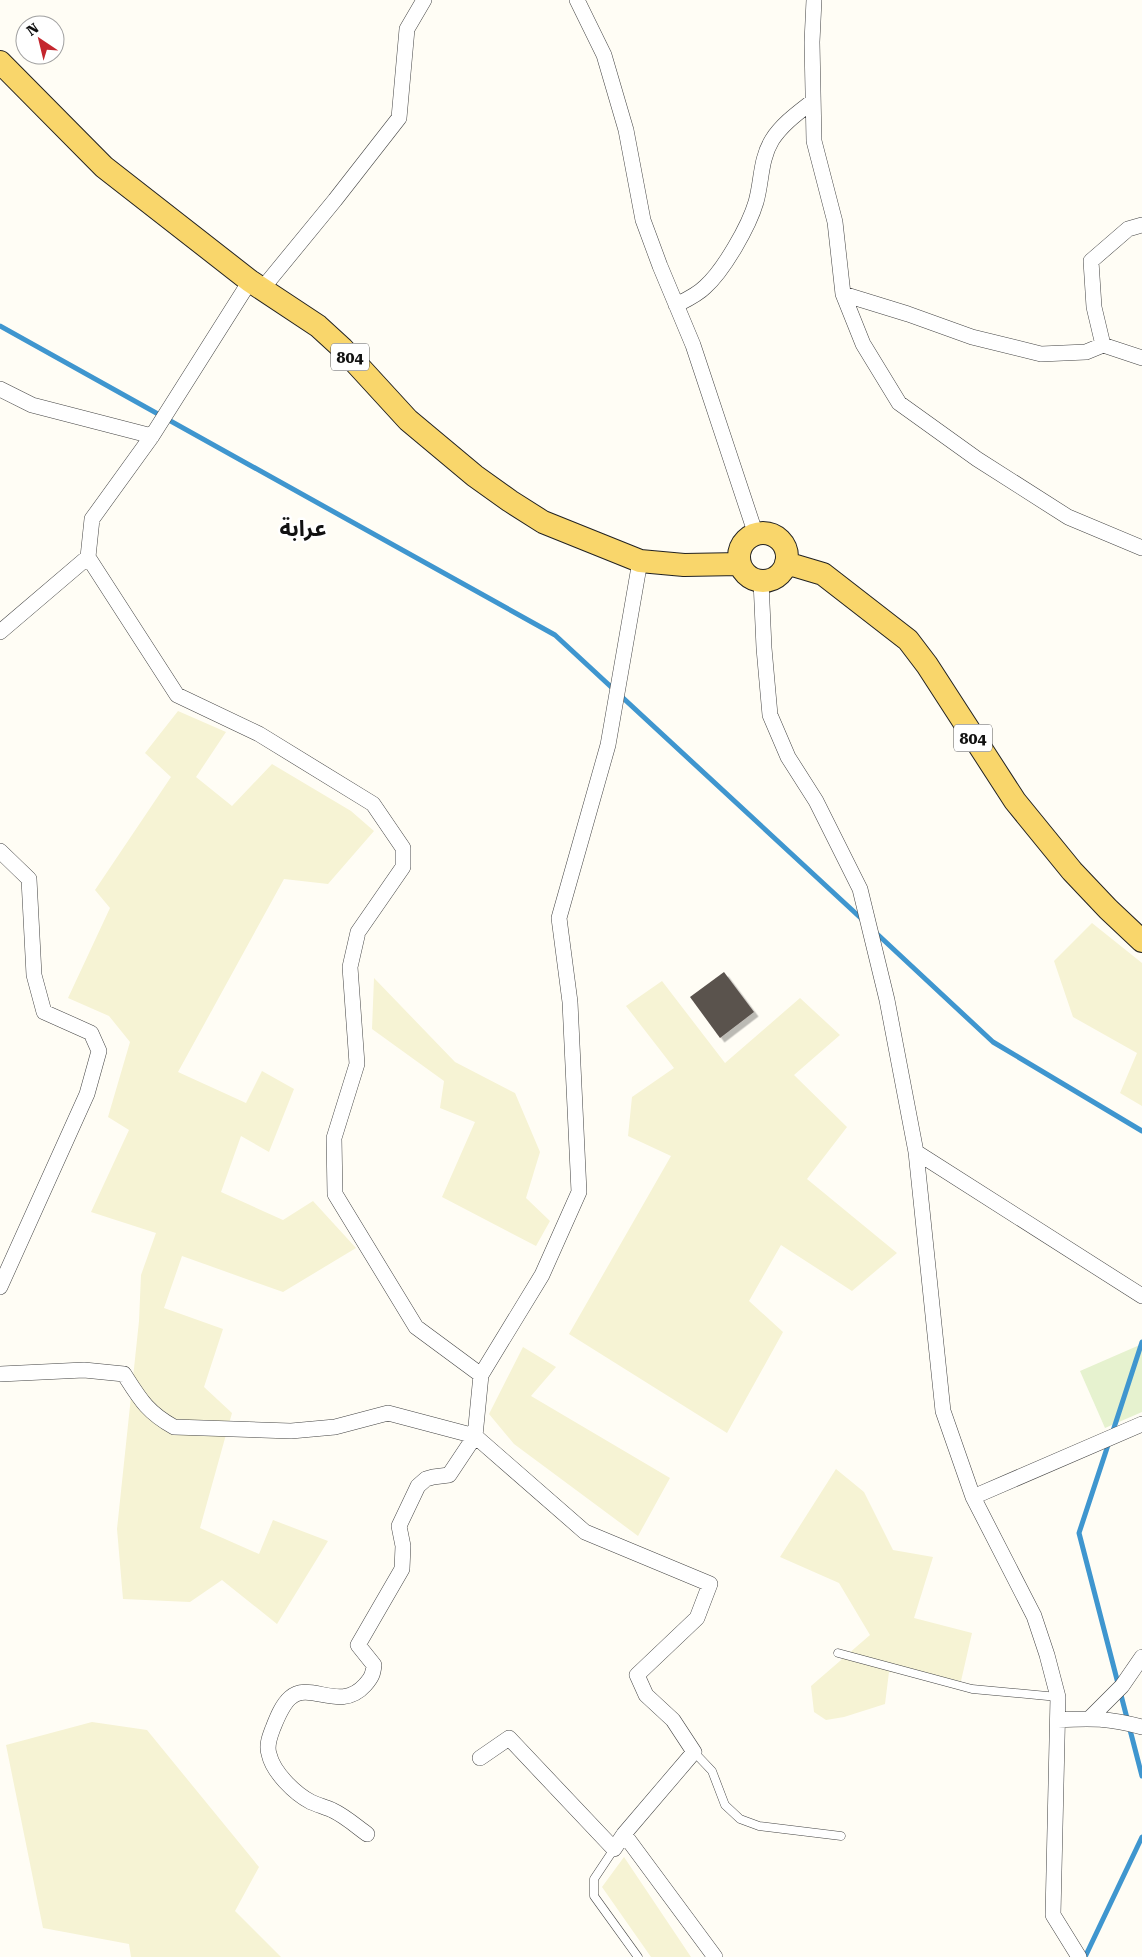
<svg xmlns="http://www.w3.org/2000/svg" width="1142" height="1957" viewBox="0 0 1142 1957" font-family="'Roboto Serif','Noto Sans Arabic',serif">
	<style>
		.farmland { fill: #f6f3d4 }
		.pitch { fill: #e6f2cf }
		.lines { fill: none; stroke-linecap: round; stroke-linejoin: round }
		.stream { stroke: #3f96cf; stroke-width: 5 }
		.building { fill: #5a524d; filter: url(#shadow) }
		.service-casing { stroke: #444; stroke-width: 9 }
		.minor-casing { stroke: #444; stroke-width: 16 }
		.primary-casing { stroke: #222; stroke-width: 24 }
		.service { stroke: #fff; stroke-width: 8 }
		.minor { stroke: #fff; stroke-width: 15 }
		.primary { stroke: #f9d66b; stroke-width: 22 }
		.labels { text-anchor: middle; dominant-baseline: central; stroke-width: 5; stroke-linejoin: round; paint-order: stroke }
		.shield { fill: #fff; stroke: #585858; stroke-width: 1 }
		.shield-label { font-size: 16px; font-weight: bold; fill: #111 }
		.district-label { font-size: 22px; font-weight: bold; fill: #111; stroke: #fff }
	</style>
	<defs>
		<filter id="shadow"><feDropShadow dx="4.5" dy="4.5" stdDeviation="0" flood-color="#0004"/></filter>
	</defs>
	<rect width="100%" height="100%" fill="#fffdf5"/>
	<path class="farmland" d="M 178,711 L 226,732 L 196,777 L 232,806 L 272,764 L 351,811 L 374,831 L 328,884 L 284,879 L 178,1072 L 246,1103 L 262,1071 L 294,1089 L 269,1152 L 241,1136 L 221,1192 L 283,1220 L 313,1201 L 356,1248 L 283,1292 L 182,1256 L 164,1308 L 223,1329 L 204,1387 L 232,1413 L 200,1528 L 259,1554 L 273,1520 L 328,1541 L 277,1624 L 222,1580 L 190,1602 L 123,1599 L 117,1529 L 139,1321 L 141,1275 L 156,1233 L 91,1212 L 129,1130 L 108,1117 L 130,1042 L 109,1016 L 68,998 L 110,908 L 95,890 L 171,777 L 145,753 Z
		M 1092,923 L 1142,963 L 1142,1106 L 1120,1093 L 1137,1053 L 1073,1017 L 1054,961 Z
		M 374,978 L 455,1062 L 515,1093 L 540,1152 L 526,1198 L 550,1221 L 536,1246 L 442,1197 L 475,1122 L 440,1108 L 444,1081 L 372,1029 Z
		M 662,981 L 725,1063 L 800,998 L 840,1035 L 794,1075 L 847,1127 L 807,1179 L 897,1253 L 852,1291 L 781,1245 L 749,1301 L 783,1332 L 727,1433 L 569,1334 L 671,1156 L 628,1136 L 632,1097 L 674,1068 L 626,1006 Z
		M 523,1347 L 556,1367 L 531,1396 L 670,1478 L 638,1536 L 514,1444 L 489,1414 Z
		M 836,1469 L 864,1492 L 893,1550 L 933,1557 L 914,1618 L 972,1633 L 961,1681 L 889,1672 L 885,1704 L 844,1717 L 826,1720 L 814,1712 L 811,1686 L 870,1635 L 839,1583 L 780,1557 Z
		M 92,1722 L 147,1730 L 259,1867 L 235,1911 L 281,1957 L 131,1957 L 129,1944 L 43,1928 L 6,1745 Z
		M 624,1857 L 691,1957 L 651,1957 L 602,1887 Z"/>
	<path class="pitch" d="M 1142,1344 L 1142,1412 L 1105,1428 L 1080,1371 Z"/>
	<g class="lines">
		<path class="stream" d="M 0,326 L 555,635 L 864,921
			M 875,932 L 993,1042 L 1142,1131
			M 1112,1434 L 1142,1342
			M 1109,1442 L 1079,1533 L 1142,1776
			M 1085,1957 L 1142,1837"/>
	</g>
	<path class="building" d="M 724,972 L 754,1012 L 720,1038 L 690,997 Z"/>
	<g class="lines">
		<defs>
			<path id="service" d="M 838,1653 L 972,1689 L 1058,1697
				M 694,1752 L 712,1771 L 725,1805 L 740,1819 L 759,1826 L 841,1836
				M 614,1849 L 594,1879 L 594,1896 L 638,1957"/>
			<path id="minor" d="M 577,0 L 604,55 L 626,130 L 643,220 L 660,266 L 693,345 L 756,535
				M 814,0 L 812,42 L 814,141 L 835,222 L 843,294 L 863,344 L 899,403 L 977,459 L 1068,517 L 1142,548
				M 262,289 L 335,200 L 399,118 L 407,29 L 424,0
				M 843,294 L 908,314 L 972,337 L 1041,354 L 1086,352 L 1103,345 L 1094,307 L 1091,261 L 1128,229 L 1142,225
				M 676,305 C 686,300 697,295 705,287 C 724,270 749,226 756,202 C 762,181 760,160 772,140 C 782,124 799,112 813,101
				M 1103,345 L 1142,358
				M 0,389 L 32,405 L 152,436
				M 88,557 L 177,695 L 259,734 L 373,804 L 403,848 L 403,867 L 358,932 L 350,967 L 357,1064 L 334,1138 L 335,1194 L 416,1327 L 481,1375
				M 761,581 L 764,648 L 770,715 L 788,757 L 816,801 L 860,889 L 887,1000 L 916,1152 L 943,1411 L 973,1497 L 1034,1616 L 1047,1655 L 1058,1697 L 1053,1915 L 1079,1957
				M 0,632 L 88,557 L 92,519 L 152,436 L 250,281
				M 0,851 L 29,879 L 34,975 L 44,1012 L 91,1033 L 99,1051 L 87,1094 L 0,1287
				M 916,1152 L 1142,1296
				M 0,1374 L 84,1370 L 124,1374 C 140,1399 147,1412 174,1427 L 291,1431 L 335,1427 L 388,1413 L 475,1436 L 585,1532 L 710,1584 L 697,1618 L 637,1675 L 646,1695 L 673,1720 L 694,1752 L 624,1834 L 614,1849 L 509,1738 L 480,1758
				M 973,1497 L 1142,1424
				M 1090,1718 L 1122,1686 L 1142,1657
				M 1058,1720 C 1091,1718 1109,1718 1142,1727
				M 367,1834 C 356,1826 345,1816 332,1810 C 325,1807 318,1805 311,1802 C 294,1793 273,1772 269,1754 C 266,1745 270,1736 273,1728 C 277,1718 282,1705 290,1698 C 310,1680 340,1713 365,1685 C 372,1677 373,1674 374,1665 L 358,1645 L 402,1569 L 403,1546 L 399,1526 L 418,1486 L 426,1479 L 433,1477 L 449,1475 L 475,1436 L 481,1375 L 542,1275 L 579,1192 L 570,1002 L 559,918 L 608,745 L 640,561
				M 624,1834 L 715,1957"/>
			<path id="primary" d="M 0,62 L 104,167 L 250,281 L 318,326 L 342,348 L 408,420 L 475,476 L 510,501 L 543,522 L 640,561 L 684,565 L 740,564
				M739 557a24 24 0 1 1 48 0a24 24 0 1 1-48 0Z
				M 786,563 L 823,574 L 908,640 L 927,665 L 1015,801 L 1072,871 L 1108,909 L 1142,941"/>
		</defs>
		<use href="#service" class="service-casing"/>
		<use href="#minor" class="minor-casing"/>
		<use href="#primary" class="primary-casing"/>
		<use href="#service" class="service"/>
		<use href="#minor" class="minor"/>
		<use href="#primary" class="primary"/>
	</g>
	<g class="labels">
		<g class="shield">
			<rect x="331" y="343.5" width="38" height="27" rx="4"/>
			<rect x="954" y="724.5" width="38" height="27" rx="4"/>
		</g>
		<g class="shield-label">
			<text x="350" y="357">804</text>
			<text x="973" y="738">804</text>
		</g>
		<g class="district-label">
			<text x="303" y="528">عرابة</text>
		</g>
	</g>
	<g transform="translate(40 40) rotate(325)"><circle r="24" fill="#ffffff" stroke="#a0a0a0"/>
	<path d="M0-4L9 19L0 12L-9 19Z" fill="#c4262e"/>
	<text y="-8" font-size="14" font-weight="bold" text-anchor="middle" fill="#111111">N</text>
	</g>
</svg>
